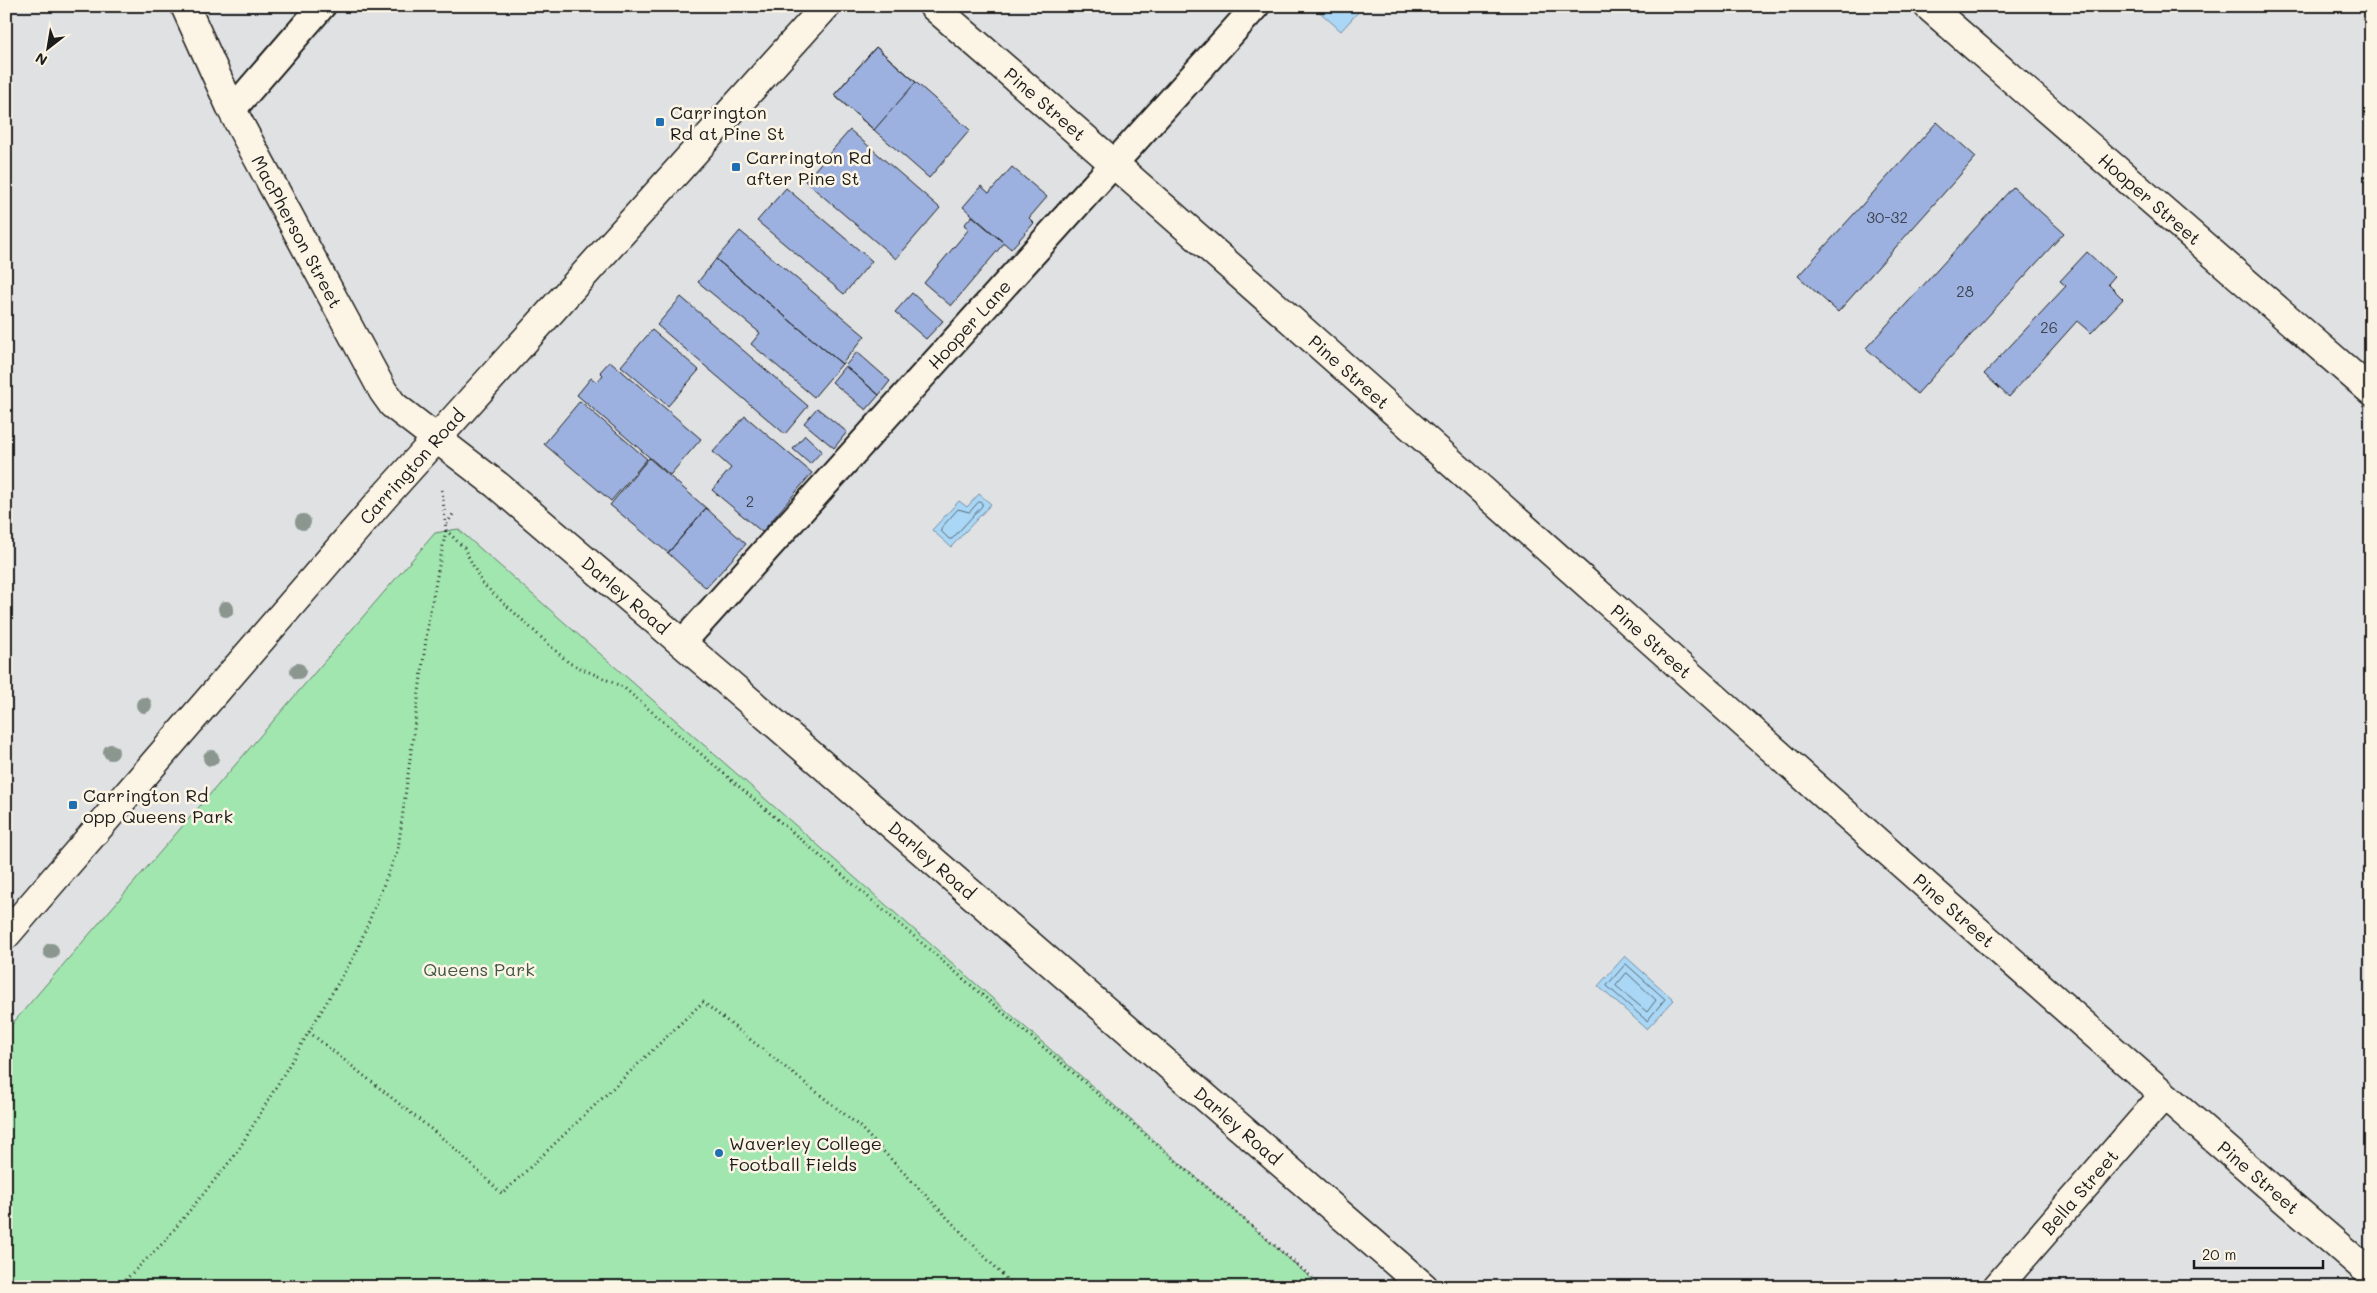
<svg xmlns="http://www.w3.org/2000/svg" width="2377" height="1293" viewBox="0 0 2377 1293" font-family="Mali,sans-serif">
	<style>
		.green { fill: #a1e5af; stroke: #5e8066 }
		.water { fill: #aad7f6; stroke: #718c9f }
		.lines { fill: none; stroke-linecap: round; stroke-linejoin: round }
		.shore { stroke: #556773; stroke-width: 1 }
		.building { fill: #9cb1df; stroke: #1c1c1c }
		.service-casing { stroke: #1c1c1c; stroke-width: 30 }
		.minor-casing { stroke: #1c1c1c; stroke-width: 31 }
		.secondary-casing { stroke: #1c1c1c; stroke-width: 31 }
		.primary-casing { stroke: #1c1c1c; stroke-width: 31 }
		.path { stroke: #1c1c1c; stroke-width: 3; stroke-dasharray: 1 4; stroke-linecap: butt }
		.service { stroke: #fcf5e5; stroke-width: 26 }
		.minor { stroke: #fcf5e5; stroke-width: 28 }
		.secondary { stroke: #fcf5e5; stroke-width: 28 }
		.primary { stroke: #fcf5e5; stroke-width: 28 }
		.tree { fill: #8a968e }
		.poi-dot { fill: #1f6fb2; stroke: #fcf5e5; stroke-width: 2 }
		.labels { text-anchor: middle; dominant-baseline: central; stroke-width: 5; stroke-linejoin: round; paint-order: stroke }
		.number-label { font-size: 15px; fill: #3c414d }
		.street-label { font-size: 18px; fill: #1c1c1c; stroke: #fcf5e5 }
		.poi-label { font-size: 18px; fill: #1c1c1c; stroke: #fcf5e5; text-anchor: start }
		.park-label { font-size: 18px; fill: #445848; stroke: #fcf5e5 }
	</style>
	<rect width="100%" height="100%" fill="#dfe1e3"/>
	<filter id="ink" filterUnits="userSpaceOnUse"><feTurbulence type="fractalNoise" baseFrequency=".02" numOctaves="2"/><feDisplacementMap in="SourceGraphic" scale="10" xChannelSelector="R" yChannelSelector="G"/><feConvolveMatrix kernelMatrix="1 2 1 2 8 2 1 2 1" color-interpolation-filters="sRGB"/></filter>
	<g filter="url(#ink)">
		<path class="green" d="M 458,529 L 1321,1287 L 6,1287 L 6,1031 L 435,533 Z"/>
		<path class="water" d="M 1313,6 L 1356,6 L 1360,10 L 1341,31 Z
			M 979,494 L 991,504 L 951,547 L 932,530 L 959,501 L 967,507 Z
			M 1625,956 L 1674,1000 L 1647,1029 L 1598,986 Z"/>
		<g class="lines">
			<path class="shore" d="M 979,502 L 982,503 L 982,506 L 952,539 L 949,539 L 941,531 L 941,528 L 958,509 L 969,512 Z
				M 1626,964 L 1665,999 L 1647,1021 L 1607,986 Z
				M 1627,973 L 1656,1000 L 1647,1012 L 1616,986 Z"/>
		</g>
		<path class="building" d="M 876,47 L 970,130 L 929,178 L 834,95 Z
			M 876,47 L 916,82 L 874,130 L 834,95 Z
			M 1937,122 L 1976,157 L 1838,312 L 1798,276 Z
			M 850,130 L 940,208 L 896,259 L 805,181 Z
			M 1012,167 L 1047,197 L 1029,218 L 1034,223 L 1011,249 L 963,207 L 981,186 L 989,193 Z
			M 2013,187 L 2064,233 L 1917,394 L 1866,348 Z
			M 786,188 L 872,261 L 844,294 L 757,221 Z
			M 972,216 L 1004,243 L 951,306 L 924,283 L 969,229 L 964,225 Z
			M 740,231 L 865,336 L 842,364 L 716,259 Z
			M 2087,252 L 2114,277 L 2108,284 L 2123,299 L 2091,333 L 2077,321 L 2009,397 L 1984,374 L 2066,286 L 2060,281 Z
			M 716,259 L 842,364 L 814,397 L 751,344 L 760,333 L 698,282 Z
			M 912,293 L 943,321 L 926,339 L 895,312 Z
			M 681,297 L 808,406 L 785,434 L 657,325 Z
			M 652,330 L 699,370 L 668,406 L 621,366 Z
			M 857,352 L 890,381 L 879,395 L 845,366 Z
			M 610,361 L 701,439 L 670,475 L 577,395 L 591,378 L 597,382 L 603,375 L 600,372 Z
			M 845,366 L 879,395 L 866,410 L 832,382 Z
			M 580,401 L 647,459 L 611,501 L 544,444 Z
			M 817,408 L 847,432 L 834,448 L 804,423 Z
			M 745,416 L 812,473 L 762,532 L 712,490 L 731,468 L 713,452 Z
			M 805,435 L 822,451 L 810,464 L 793,449 Z
			M 649,458 L 706,508 L 668,553 L 610,505 Z
			M 706,508 L 746,544 L 706,588 L 668,553 Z"/>
		<g class="lines">
			<defs>
				<g id="service">
					<path d="M 232,110 L 322,6"/>
					<path id="s1" d="M 682,643 L 1256,6"/>
				</g>
				<g id="minor">
					<path id="s2" d="M 933,6 C 1416,424 1886,858 2371,1274"/>
					<path id="s3" d="M 1928,6 L 2371,391"/>
					<path id="s4" d="M 1997,1287 L 2163,1096"/>
				</g>
				<g id="secondary">
					<path id="s5" d="M 185,6 L 232,110 L 383,391 L 393,405 L 497,485 L 725,680 L 1424,1287"/>
				</g>
				<g id="primary">
					<path id="s6" d="M 6,935 L 383,498 L 826,6"/>
				</g>
			</defs>
			<use href="#service" class="service-casing"/>
			<use href="#minor" class="minor-casing"/>
			<use href="#secondary" class="secondary-casing"/>
			<use href="#primary" class="primary-casing"/>
			<path class="path" d="M 442,490 L 446,530 L 464,548 L 482,583 L 569,663 L 623,687 L 1323,1287
				M 447,524 L 453,514
				M 309,1032 L 451,1145 L 502,1194 L 703,1002 L 858,1125 L 1014,1287
				M 118,1287 L 163,1243 L 236,1154 L 356,953 L 398,849 L 429,617 L 446,530"/>
			<use href="#service" class="service"/>
			<use href="#minor" class="minor"/>
			<use href="#secondary" class="secondary"/>
			<use href="#primary" class="primary"/>
		</g>
		<g class="tree">
			<circle cx="303" cy="522" r="8"/>
			<circle cx="226" cy="609" r="8"/>
			<circle cx="298" cy="671" r="8"/>
			<circle cx="144" cy="705" r="8"/>
			<circle cx="111" cy="752" r="8"/>
			<circle cx="211" cy="758" r="8"/>
			<circle cx="51" cy="951" r="8"/>
		</g>
	</g>
	<g class="poi-dot">
		<rect x="655" y="117" width="10" height="10" rx="2.5"/>
		<rect x="731" y="162" width="10" height="10" rx="2.5"/>
		<rect x="68" y="800" width="10" height="10" rx="2.5"/>
		<circle cx="719" cy="1153" r="5"/>
	</g>
	<g class="labels">
		<g class="number-label">
			<text x="1887" y="217">30-32</text>
			<text x="1965" y="291">28</text>
			<text x="2049" y="327">26</text>
			<text x="750" y="501">2</text>
		</g>
		<g class="street-label">
			<text stroke="none"><textPath href="#s2" startOffset="149">Pine Street</textPath></text>
			<text stroke="none"><textPath href="#s3" startOffset="294">Hooper Street</textPath></text>
			<text stroke="none"><textPath href="#s5" startOffset="252">MacPherson Street</textPath></text>
			<text stroke="none"><textPath href="#s1" startOffset="429">Hooper Lane</textPath></text>
			<text stroke="none"><textPath href="#s2" startOffset="554">Pine Street</textPath></text>
			<text stroke="none"><textPath href="#s6" startOffset="620">Carrington Road</textPath></text>
			<text stroke="none"><textPath href="#s5" startOffset="751">Darley Road</textPath></text>
			<text stroke="none"><textPath href="#s2" startOffset="959">Pine Street</textPath></text>
			<text stroke="none"><textPath href="#s5" startOffset="1156">Darley Road</textPath></text>
			<text stroke="none"><textPath href="#s2" startOffset="1364">Pine Street</textPath></text>
			<text stroke="none"><textPath href="#s5" startOffset="1561">Darley Road</textPath></text>
			<text stroke="none"><textPath href="#s2" startOffset="1769">Pine Street</textPath></text>
			<text stroke="none"><textPath href="#s4" startOffset="126">Bella Street</textPath></text>
		</g>
		<g class="poi-label">
			<text x="670" y="112">Carrington<tspan x="670" dy="21">Rd at Pine St</tspan></text>
			<text x="746" y="157">Carrington Rd<tspan x="746" dy="21">after Pine St</tspan></text>
			<text x="83" y="795">Carrington Rd<tspan x="83" dy="21">opp Queens Park</tspan></text>
			<text x="729" y="1143">Waverley College<tspan x="729" dy="21">Football Fields</tspan></text>
		</g>
		<g class="park-label">
			<text x="479" y="969">Queens Park</text>
		</g>
	</g>
	<rect width="2377" height="1293" fill="none" stroke="#fcf5e5" stroke-width="25"/>
	<rect x="12" y="12" width="2352" height="1268" fill="none" stroke="#1c1c1c" stroke-width="2" filter="url(#ink)"/>
	<g transform="translate(48 48) rotate(211)" stroke="#fcf5e5" stroke-width="4" paint-order="stroke">
	<path d="M0-4L9 19L0 12L-9 19Z" fill="#1c1c1c"/>
	<text y="-8" font-size="14" font-weight="bold" text-anchor="middle" fill="#1c1c1c">N</text>
	</g>
	<path d="M2194 1260v8h129v-8" fill="none" stroke="#1c1c1c" stroke-width="2.5"/>
	<text x="2202" y="1260" font-size="15" fill="#1c1c1c" stroke="#fcf5e5" stroke-width="4" paint-order="stroke">20 m</text>
</svg>
